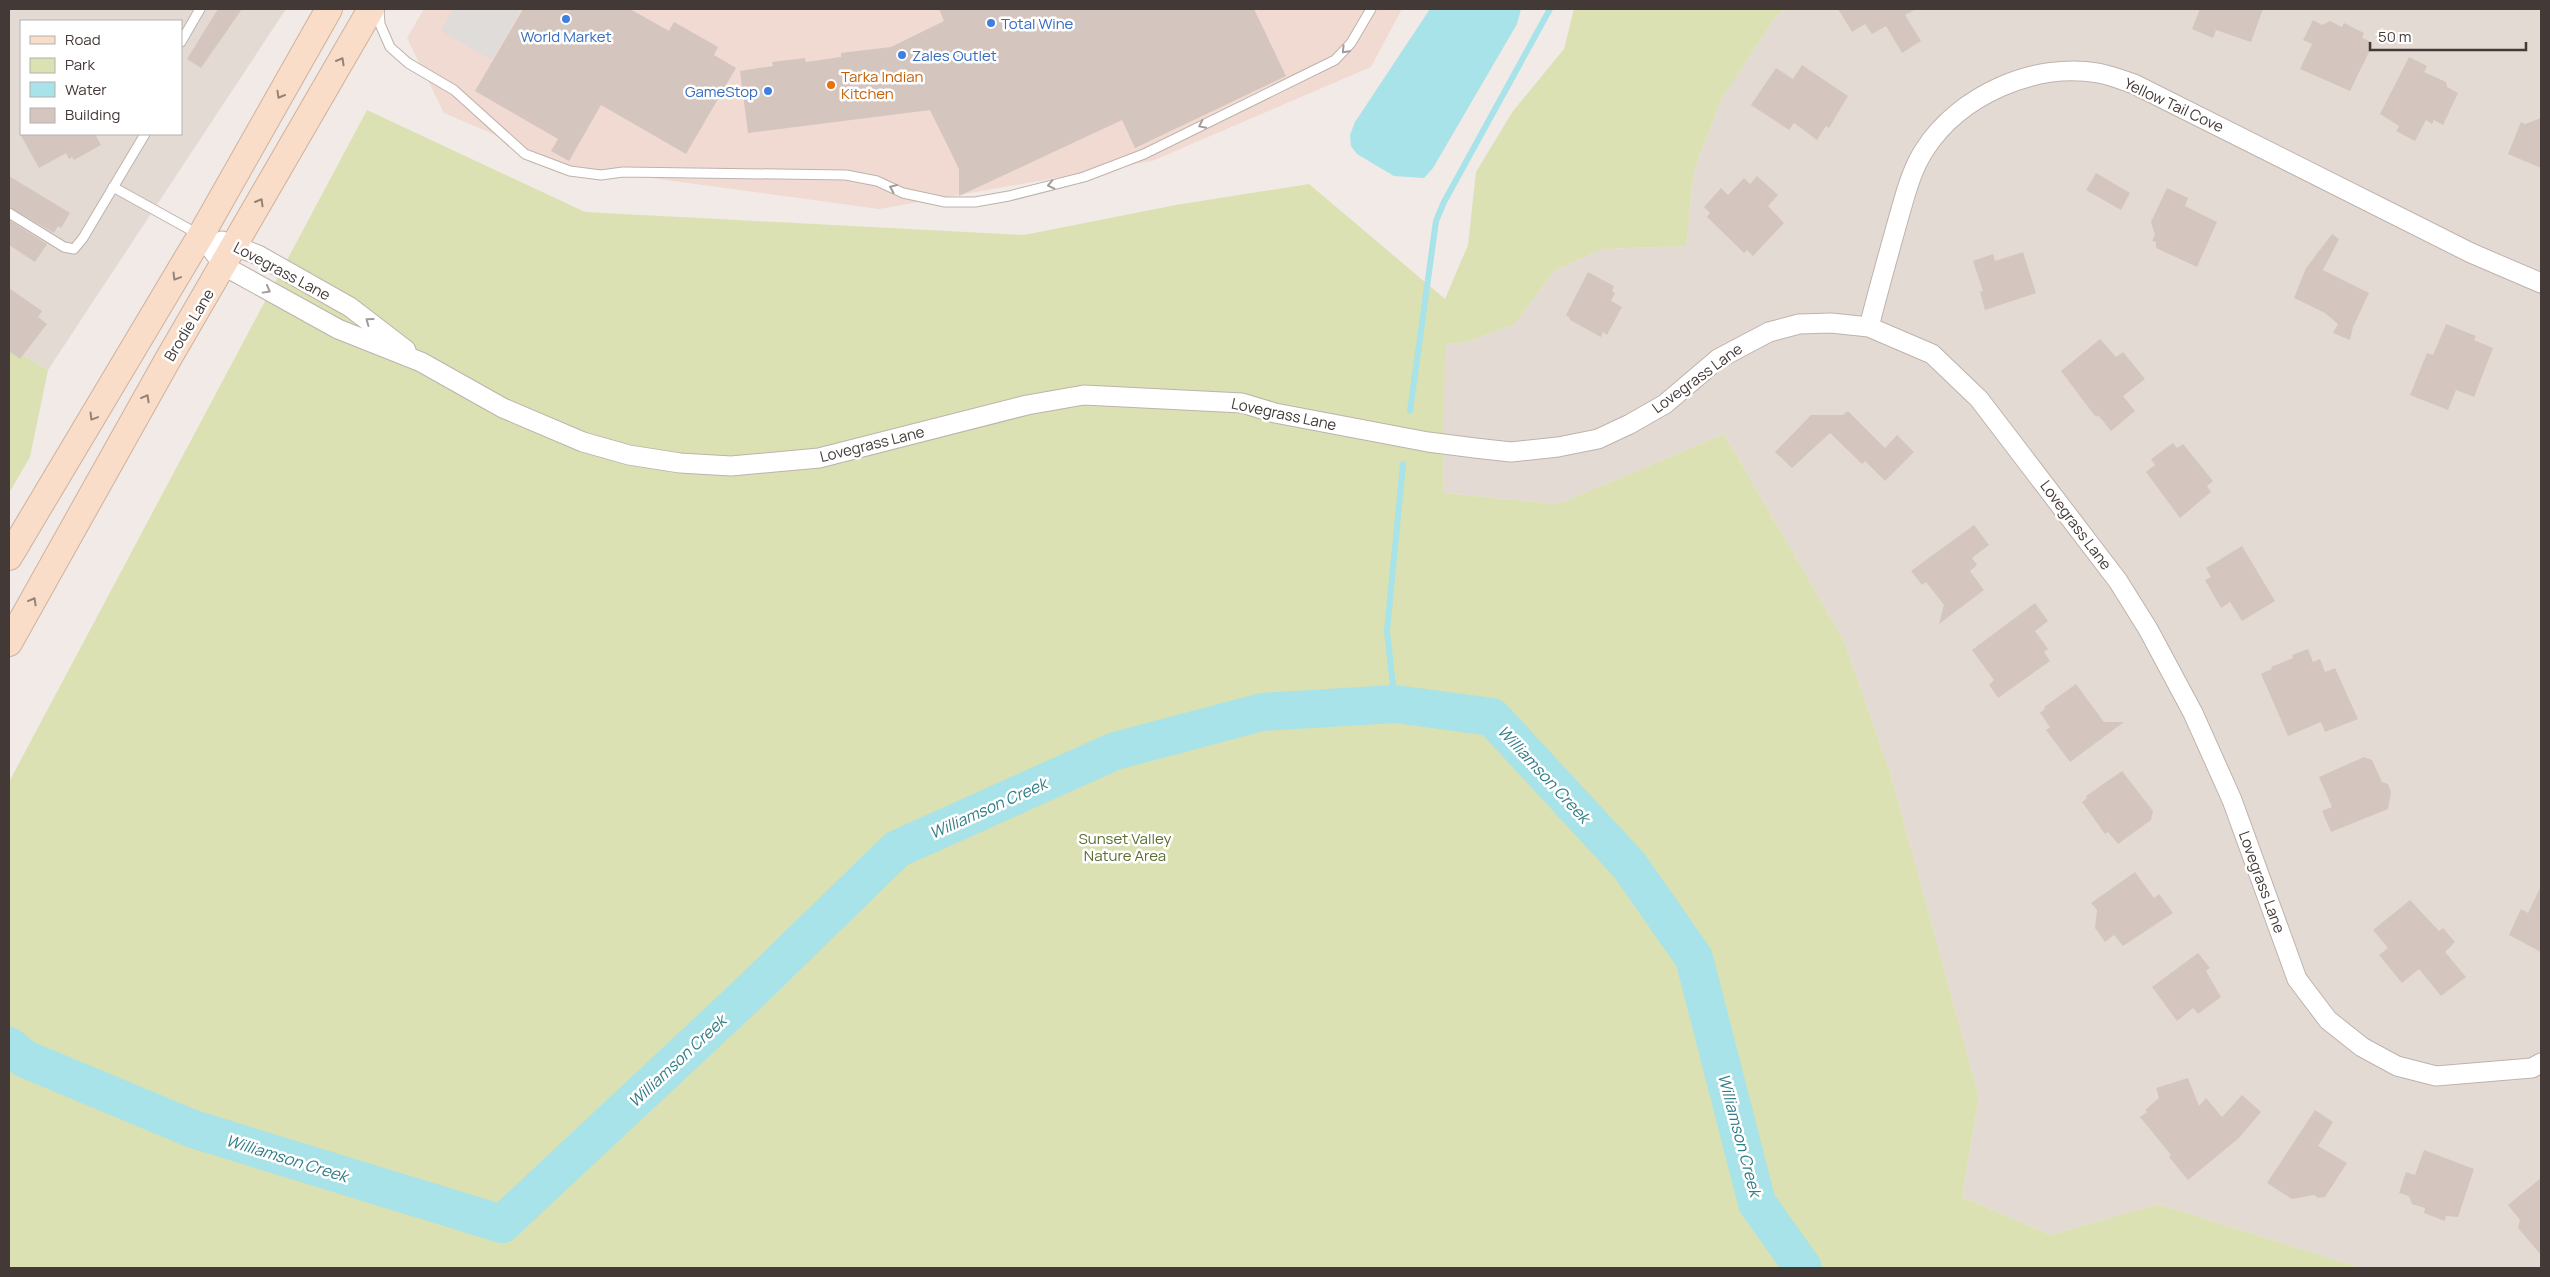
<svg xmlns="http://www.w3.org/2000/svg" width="2550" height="1277" viewBox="0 0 2550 1277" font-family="Manrope,sans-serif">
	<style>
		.residential { fill: #e4dad4; fill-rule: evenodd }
		.commercial { fill: #f1dad2 }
		.green { fill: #dbe1b2 }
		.parking { fill: #dfdcda }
		.water { fill: #a7e3e8 }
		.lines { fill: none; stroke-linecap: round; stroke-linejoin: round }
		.stream { stroke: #a7e3e8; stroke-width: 6 }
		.river { stroke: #a7e3e8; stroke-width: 38 }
		.building { fill: #d4c5bf }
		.service-casing { stroke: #beb2ac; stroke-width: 11 }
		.minor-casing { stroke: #beb2ac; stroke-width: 21 }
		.secondary-casing { stroke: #cfb19c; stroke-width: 28 }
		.service { stroke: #fff; stroke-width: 9 }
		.minor { stroke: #fff; stroke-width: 19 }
		.secondary { stroke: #f9ddc8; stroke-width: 26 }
		.oneway { stroke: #a19c9a }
		.oneway2 { stroke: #958378 }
		.shop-dot { fill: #3f7fe0; stroke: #fff; stroke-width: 2 }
		.food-dot { fill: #e8710a; stroke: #fff; stroke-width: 2 }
		.labels { text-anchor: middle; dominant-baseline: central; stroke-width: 5; stroke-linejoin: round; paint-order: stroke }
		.shop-label { font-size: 15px; fill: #366cbe; stroke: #fff; text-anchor: start }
		.food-label { font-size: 15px; fill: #c56008; stroke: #fff; text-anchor: start }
		.street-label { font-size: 15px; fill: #433936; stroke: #fff }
		.park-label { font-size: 15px; fill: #5c6e2f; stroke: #fff }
		.water-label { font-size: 16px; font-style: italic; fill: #327e86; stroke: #fff }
	</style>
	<rect width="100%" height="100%" fill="#f1eae6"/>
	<path class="residential" d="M 9,9 L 286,9 L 48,370 L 9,347 ZM 21,21 L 181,21 L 181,134 L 21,134 Z
		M 1785,9 L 2541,9 L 2541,1268 L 2361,1268 L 2158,1204 L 2051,1235 L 1962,1197 L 1979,1097 L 1890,772 L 1843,639 L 1724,434 L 1558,504 L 1443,493 L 1444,344 L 1466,342 L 1515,324 L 1554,271 L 1602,249 L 1686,246 L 1694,170 L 1721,100 L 1776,16 Z"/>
	<path class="commercial" d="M 424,9 L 1402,9 L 1371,67 L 1152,161 L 879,209 L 570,167 L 444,113 L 407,38 Z"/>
	<path class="green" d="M 1574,9 L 1785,9 L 1776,16 L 1721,100 L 1694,170 L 1686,246 L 1602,249 L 1554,271 L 1515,324 L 1466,342 L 1445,344 L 1443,493 L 1558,504 L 1724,434 L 1843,639 L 1890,772 L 1979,1097 L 1962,1197 L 2051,1235 L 2158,1204 L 2361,1268 L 9,1268 L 9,782 L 367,110 L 585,212 L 1024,235 L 1176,205 L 1309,184 L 1445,299 L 1468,245 L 1476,172 L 1513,111 L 1564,49 Z
		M 9,347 L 48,370 L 30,457 L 9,493 Z"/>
	<path class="parking" d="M 454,9 L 521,9 L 492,60 L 441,31 Z"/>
	<path class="water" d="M 1430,9 L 1521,9 L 1517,24 L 1433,168 L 1424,178 L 1394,176 L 1357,154 L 1351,146 L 1350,135 L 1355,122 Z"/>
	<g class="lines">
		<path class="stream" d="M 1410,411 L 1436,221 L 1444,202 L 1550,9
			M 1395,704 L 1387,631 L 1403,464"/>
		<path class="river" d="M 9,1046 L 25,1059 L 193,1129 L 502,1224 L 748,994 L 897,849 L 1115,751 L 1262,712 L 1395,704 L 1492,717 L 1629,865 L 1694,958 L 1757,1203 L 1803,1268"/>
	</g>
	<path class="building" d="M 218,9 L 242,9 L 201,68 L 187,59 Z
		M 523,9 L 630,9 L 669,31 L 674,22 L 718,47 L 714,55 L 736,68 L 686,154 L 601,105 L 569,161 L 551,151 L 558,139 L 475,91 Z
		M 939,9 L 1254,9 L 1286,76 L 1135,148 L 1122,120 L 959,196 L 959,169 L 930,110 L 748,133 L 740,71 L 773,66 L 772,62 L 805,58 L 806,62 L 841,57 L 841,53 L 891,47 L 944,21 Z
		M 1838,9 L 1916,9 L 1905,15 L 1921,41 L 1902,53 L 1886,26 L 1872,34 L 1865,24 L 1852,32 Z
		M 2200,9 L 2263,9 L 2251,42 L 2216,30 L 2213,38 L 2192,29 Z
		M 2313,20 L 2322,25 L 2330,21 L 2342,27 L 2344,23 L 2364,33 L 2362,38 L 2371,42 L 2372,46 L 2350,91 L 2300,69 L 2312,44 L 2303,40 Z
		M 2409,57 L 2427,66 L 2424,72 L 2446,82 L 2447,87 L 2458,93 L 2443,125 L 2434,120 L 2432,124 L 2426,120 L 2415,141 L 2396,131 L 2399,126 L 2380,114 Z
		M 1802,65 L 1848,96 L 1829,128 L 1826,126 L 1817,140 L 1794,123 L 1789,130 L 1751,105 L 1776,68 L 1793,79 Z
		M 2541,118 L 2541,168 L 2508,154 L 2521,122 L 2525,124 Z
		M 20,134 L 95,134 L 101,145 L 74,160 L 72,157 L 69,159 L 66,153 L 39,168 Z
		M 2096,173 L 2130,193 L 2121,210 L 2086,190 Z
		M 9,176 L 70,213 L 61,228 L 58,226 L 54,233 L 9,207 Z
		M 1757,176 L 1778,195 L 1768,206 L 1784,223 L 1753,256 L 1747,250 L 1744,253 L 1707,217 L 1710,213 L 1704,207 L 1721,188 L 1728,195 L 1744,178 L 1750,184 Z
		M 2167,188 L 2188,198 L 2185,206 L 2217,222 L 2197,267 L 2156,248 L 2156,242 L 2152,241 L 2155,235 L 2151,222 Z
		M 9,220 L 47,244 L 35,262 L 9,245 Z
		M 2332,234 L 2339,239 L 2323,270 L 2369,293 L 2353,327 L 2350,340 L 2333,333 L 2338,324 L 2325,313 L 2294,298 L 2306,268 Z
		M 2023,252 L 2036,293 L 1985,310 L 1980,292 L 1983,291 L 1973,261 L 1993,254 L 1995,261 Z
		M 1588,272 L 1614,286 L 1612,291 L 1615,293 L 1611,301 L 1622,307 L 1607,335 L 1603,332 L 1601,337 L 1570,320 L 1570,318 L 1566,315 Z
		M 9,288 L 42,311 L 38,317 L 47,324 L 20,359 L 9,351 Z
		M 2446,324 L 2476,336 L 2474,340 L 2493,348 L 2474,397 L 2456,390 L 2448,410 L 2410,395 L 2427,353 L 2433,355 Z
		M 2100,339 L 2116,357 L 2123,352 L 2145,379 L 2123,396 L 2135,411 L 2111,431 L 2098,415 L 2096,417 L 2085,403 L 2061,371 Z
		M 1848,411 L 1885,448 L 1897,435 L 1914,452 L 1885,481 L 1865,461 L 1862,464 L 1830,433 L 1792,468 L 1775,452 L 1811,415 L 1843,415 Z
		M 2173,443 L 2177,448 L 2183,444 L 2213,481 L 2207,486 L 2211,492 L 2180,518 L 2146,472 L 2155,465 L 2151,459 Z
		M 1974,525 L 1989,545 L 1972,558 L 1977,565 L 1970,571 L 1984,590 L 1939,624 L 1944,605 L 1926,582 L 1922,585 L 1911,571 Z
		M 2242,546 L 2275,601 L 2242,621 L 2230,602 L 2221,608 L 2205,580 L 2211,577 L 2206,568 Z
		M 2035,603 L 2048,621 L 2035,631 L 2048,649 L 2044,652 L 2050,661 L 1998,698 L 1989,685 L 1994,680 L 1972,650 Z
		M 2308,649 L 2313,662 L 2320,659 L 2325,672 L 2335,668 L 2358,719 L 2325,732 L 2321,722 L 2288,736 L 2261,674 L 2272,669 L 2271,667 L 2293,658 L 2292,655 Z
		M 2076,684 L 2104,722 L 2124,722 L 2070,762 L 2046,730 L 2050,727 L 2040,713 L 2045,709 L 2044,707 Z
		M 2364,757 L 2372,760 L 2382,782 L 2388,784 L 2391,792 L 2388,809 L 2331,832 L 2322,811 L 2332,807 L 2319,777 Z
		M 2122,771 L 2153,811 L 2151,820 L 2118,844 L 2108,832 L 2105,834 L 2082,802 L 2087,798 L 2086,796 Z
		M 2135,872 L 2154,898 L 2159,894 L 2173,913 L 2123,946 L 2114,935 L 2105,942 L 2095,928 L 2097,910 L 2091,903 Z
		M 2541,886 L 2541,952 L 2509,935 L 2521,909 L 2528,913 Z
		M 2410,900 L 2439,931 L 2443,928 L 2455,942 L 2445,952 L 2466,977 L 2441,996 L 2419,969 L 2402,983 L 2379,955 L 2388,948 L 2373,930 Z
		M 2198,953 L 2210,968 L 2206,971 L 2221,997 L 2198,1014 L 2193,1008 L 2177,1021 L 2152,987 Z
		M 2188,1078 L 2199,1106 L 2206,1098 L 2222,1117 L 2242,1095 L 2261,1112 L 2239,1138 L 2188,1180 L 2169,1157 L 2171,1155 L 2140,1117 L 2147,1112 L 2145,1110 L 2159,1098 L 2156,1088 Z
		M 2315,1110 L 2333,1122 L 2318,1146 L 2347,1163 L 2325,1197 L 2318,1198 L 2314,1195 L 2292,1199 L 2267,1183 Z
		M 2424,1150 L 2474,1169 L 2458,1217 L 2446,1216 L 2445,1221 L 2424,1213 L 2425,1208 L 2412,1204 L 2409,1196 L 2399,1193 L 2406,1172 L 2415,1175 Z
		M 2541,1178 L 2541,1255 L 2518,1228 L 2520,1220 L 2508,1205 Z"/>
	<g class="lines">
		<defs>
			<path id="service" d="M 379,10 L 380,24 L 390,47 L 408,63 L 454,90 L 525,154 L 570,171 L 601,175 L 623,172 L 846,175 L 877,181 L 903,193 L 945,202 L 975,202 L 1009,196 L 1084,177 L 1144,154 L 1335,60 L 1351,43 L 1371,9
				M 181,42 L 200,9
				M 113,187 L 198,234
				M 9,213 L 64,247 L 74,249 L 83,238 L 145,134"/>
			<path id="minor" d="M 201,235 L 224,266 L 235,272 L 338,329 L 421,362 L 503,408 L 583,442 L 629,455 L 680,463 L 731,466 L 819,458 L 1027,405 L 1084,395 L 1242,403 L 1275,413 L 1428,442 L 1475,448 L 1511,452 L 1558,447 L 1598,439 L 1630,424 L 1665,404 L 1718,359 L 1769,332 L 1799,324 L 1831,323 L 1869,327 L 1932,354 L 1979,399 L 2118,581 L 2148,629 L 2193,713 L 2232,800 L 2297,979 L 2328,1020 L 2362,1047 L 2397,1066 L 2436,1076 L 2532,1068 L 2541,1063
				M 222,241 L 258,255 L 350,307 L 406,350
				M 1869,327 C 1878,291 1888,256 1898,220 C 1905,196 1911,170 1925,149 C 1960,95 2035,62 2098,73 C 2110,75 2122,80 2134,84 L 2471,253 L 2541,283"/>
			<path id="secondary" d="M 9,557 L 201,235 L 329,9
				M 9,643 L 167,361 L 371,9"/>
		</defs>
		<use href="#service" class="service-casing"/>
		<use href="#minor" class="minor-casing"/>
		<use href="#secondary" class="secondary-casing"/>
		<use href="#service" class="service"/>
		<use href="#minor" class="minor"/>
		<use href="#secondary" class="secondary"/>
	</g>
	<defs><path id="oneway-chevron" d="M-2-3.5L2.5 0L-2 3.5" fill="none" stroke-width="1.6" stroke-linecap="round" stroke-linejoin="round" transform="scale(1.25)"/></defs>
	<g class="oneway">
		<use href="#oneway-chevron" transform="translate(1345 50) rotate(134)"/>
		<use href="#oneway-chevron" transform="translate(1202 125) rotate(154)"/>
		<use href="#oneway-chevron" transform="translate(1051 185) rotate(167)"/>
		<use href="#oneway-chevron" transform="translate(893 188) rotate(-156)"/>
		<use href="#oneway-chevron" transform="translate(267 290) rotate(29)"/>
		<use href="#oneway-chevron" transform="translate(369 321) rotate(-144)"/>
	</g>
	<g class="oneway2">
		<use href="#oneway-chevron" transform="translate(341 61) rotate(-60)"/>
		<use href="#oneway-chevron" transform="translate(280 95) rotate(120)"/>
		<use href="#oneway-chevron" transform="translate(260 202) rotate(-60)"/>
		<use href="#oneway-chevron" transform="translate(176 277) rotate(121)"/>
		<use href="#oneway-chevron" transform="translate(146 398) rotate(-61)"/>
		<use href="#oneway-chevron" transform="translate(93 417) rotate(121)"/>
		<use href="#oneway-chevron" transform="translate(33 601) rotate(-61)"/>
	</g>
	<g class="shop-dot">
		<circle cx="566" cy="19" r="5"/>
		<circle cx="991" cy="23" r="5"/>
		<circle cx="902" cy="55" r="5"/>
		<circle cx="768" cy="91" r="5"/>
	</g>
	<circle class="food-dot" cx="831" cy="85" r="5"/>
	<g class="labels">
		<g class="shop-label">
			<text x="1001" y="23">Total Wine</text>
			<text x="566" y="36" text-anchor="middle">World Market</text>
			<text x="912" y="55">Zales Outlet</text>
			<text x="758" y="91" text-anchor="end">GameStop</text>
		</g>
		<g class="food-label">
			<text x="841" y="76">Tarka Indian<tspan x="841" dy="17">Kitchen</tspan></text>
		</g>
		<g class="street-label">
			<text transform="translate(2174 105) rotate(25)">Yellow Tail Cove</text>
			<text transform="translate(282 271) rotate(28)">Lovegrass Lane</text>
			<text transform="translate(189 325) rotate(-59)">Brodie Lane</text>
			<text transform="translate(1697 378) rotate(-36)">Lovegrass Lane</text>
			<text transform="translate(1284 414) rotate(12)">Lovegrass Lane</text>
			<text transform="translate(872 444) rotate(-14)">Lovegrass Lane</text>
			<text transform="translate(2076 525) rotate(53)">Lovegrass Lane</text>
			<text transform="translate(2262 882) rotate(70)">Lovegrass Lane</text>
		</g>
		<g class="park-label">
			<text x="1125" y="838">Sunset Valley<tspan x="1125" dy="17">Nature Area</tspan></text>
		</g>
		<g class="water-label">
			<text transform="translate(1544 774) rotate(47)">Williamson Creek</text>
			<text transform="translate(988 808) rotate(-24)">Williamson Creek</text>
			<text transform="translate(677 1061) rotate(-43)">Williamson Creek</text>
			<text transform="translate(1740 1135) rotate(75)">Williamson Creek</text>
			<text transform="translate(287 1158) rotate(17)">Williamson Creek</text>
		</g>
	</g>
	<rect width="2550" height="1277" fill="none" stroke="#433936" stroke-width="20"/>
	<rect x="20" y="20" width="162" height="115" fill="#ffffff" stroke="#b4b0af"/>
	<rect x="30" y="36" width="25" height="8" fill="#f9ddc8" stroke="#b4b0af"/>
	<text x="65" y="45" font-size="15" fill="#433936">Road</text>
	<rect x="30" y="58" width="25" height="15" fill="#dbe1b2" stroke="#b4b0af"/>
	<text x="65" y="70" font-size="15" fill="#433936">Park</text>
	<rect x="30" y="82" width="25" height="15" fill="#a7e3e8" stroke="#b4b0af"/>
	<text x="65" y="95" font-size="15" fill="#433936">Water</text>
	<rect x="30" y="108" width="25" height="15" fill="#d4c5bf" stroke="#b4b0af"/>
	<text x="65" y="120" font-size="15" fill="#433936">Building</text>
	<path d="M2370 42v8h156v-8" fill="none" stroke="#433936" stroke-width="2.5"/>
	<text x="2378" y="42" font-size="15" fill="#433936" stroke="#ffffff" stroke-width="4" paint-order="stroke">50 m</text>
</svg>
